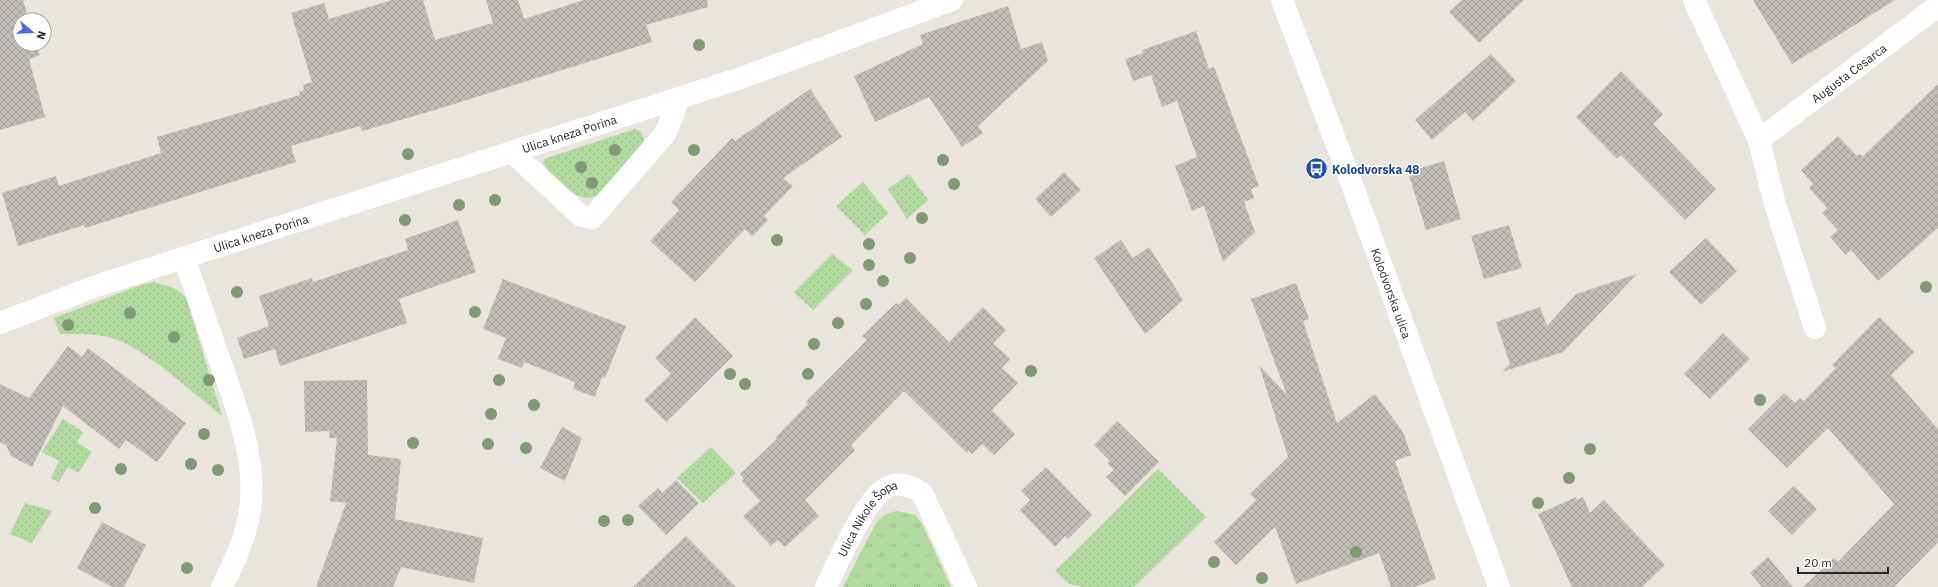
<svg xmlns="http://www.w3.org/2000/svg" width="1938" height="587" viewBox="0 0 1938 587" font-family="'IBM Plex Sans',sans-serif">
	<style>
		.grass { fill: url(#grass-dots) }
		.park { fill: url(#park-tufts) }
		.building { fill: url(#building-cross-hatch) }
		.lines { fill: none; stroke-linecap: round; stroke-linejoin: round }
		.minor { stroke: #fff; stroke-width: 22 }
		.tree { fill: #819a75 }
		.labels { text-anchor: middle; dominant-baseline: central; stroke-width: 3; stroke-linejoin: round; paint-order: stroke }
		.street-label { font-size: 12px; fill: #282828; stroke: #fff }
		.transit-label { font-size: 12px; font-weight: bold; fill: #164399; stroke: #fff; text-anchor: start }
	</style>
	<defs>
		<pattern id="grass-dots" width="8" height="8" patternUnits="userSpaceOnUse"><rect width="8" height="8" fill="#b1da9e"/><path d="M2 2h.1M6 6h.1" fill="none" stroke="#98bb88" stroke-width="1.8" stroke-linecap="round"/></pattern>
		<pattern id="park-tufts" width="24" height="20" patternUnits="userSpaceOnUse"><rect width="24" height="20" fill="#b1da9e"/><path d="M3 7l-1-3M5 7V3M7 7l1-3M15 17l-1-3M17 17v-4M19 17l1-3" fill="none" stroke="#98bb88"/></pattern>
		<pattern id="building-cross-hatch" width="8" height="8" patternUnits="userSpaceOnUse"><rect width="8" height="8" fill="#c2bdb8"/><path d="M0 0l8 8M0 8l8-8" fill="none" stroke="#a7a29e"/></pattern>
	</defs>
	<rect width="100%" height="100%" fill="#e9e4dc"/>
	<path class="grass" d="M 635,129 L 640,131 L 645,141 C 637,151 629,162 621,172 C 603,195 589,209 564,186 C 556,179 548,172 543,163 L 544,159 Z
		M 909,174 L 928,200 L 907,219 L 888,189 Z
		M 863,182 L 888,213 L 865,235 L 836,206 Z
		M 832,254 L 853,270 L 813,310 L 794,292 Z
		M 154,282 L 174,288 L 186,297 L 222,416 C 193,393 146,349 112,338 C 96,333 77,334 60,334 L 54,318 L 141,285 Z
		M 63,419 L 83,432 L 77,442 L 92,452 L 78,473 L 68,467 L 59,482 L 51,478 L 59,461 L 42,452 Z
		M 711,447 L 736,473 L 703,503 L 677,478 Z
		M 1158,469 L 1206,517 L 1134,587 L 1083,587 L 1069,584 L 1055,571 Z
		M 25,503 L 52,511 L 32,543 L 10,534 Z"/>
	<path class="park" d="M 898,511 L 915,515 L 921,522 L 951,587 L 843,587 L 876,523 C 883,515 888,512 898,511 Z"/>
	<path class="building" d="M 0,0 L 23,0 L 29,20 L 20,20 L 20,44 L 37,44 L 40,55 L 29,59 L 45,117 L 0,130 Z
		M 392,0 L 423,0 L 435,40 L 493,23 L 486,0 L 518,0 L 524,19 L 584,0 L 707,0 L 708,7 L 646,25 L 652,42 L 435,110 L 362,131 L 360,126 L 291,146 L 296,162 L 85,228 L 84,225 L 18,246 L 2,193 L 56,176 L 59,186 L 161,153 L 157,137 L 300,95 L 299,92 L 304,90 L 303,85 L 312,82 L 291,13 L 324,3 L 329,19 Z
		M 1462,0 L 1524,0 L 1479,43 L 1449,12 Z
		M 1753,0 L 1895,0 L 1792,64 Z
		M 1008,6 L 1021,49 L 1042,42 L 1048,61 L 978,126 L 983,133 L 962,147 L 929,97 L 875,122 L 854,76 L 923,44 L 920,35 Z
		M 1196,31 L 1209,69 L 1214,67 L 1259,186 L 1251,189 L 1254,198 L 1244,202 L 1255,232 L 1223,262 L 1204,206 L 1192,211 L 1175,166 L 1197,157 L 1177,101 L 1162,107 L 1151,75 L 1133,81 L 1125,59 L 1143,53 L 1142,50 Z
		M 1491,54 L 1516,81 L 1473,121 L 1465,112 L 1432,140 L 1415,120 Z
		M 1621,71 L 1663,114 L 1653,124 L 1716,189 L 1685,220 L 1621,155 L 1617,159 L 1576,117 Z
		M 1938,84 L 1938,228 L 1878,281 L 1851,250 L 1846,255 L 1830,237 L 1838,230 L 1822,213 L 1827,208 L 1809,188 L 1813,184 L 1801,170 L 1838,136 L 1857,156 L 1860,154 L 1862,157 Z
		M 810,89 L 842,137 L 783,178 L 793,186 L 764,216 L 768,220 L 752,237 L 745,229 L 695,282 L 650,241 L 679,210 L 671,202 L 732,138 L 735,141 Z
		M 1444,161 L 1461,219 L 1426,230 L 1408,172 Z
		M 1064,172 L 1081,190 L 1051,217 L 1035,199 Z
		M 458,220 L 476,272 L 399,299 L 407,323 L 280,366 L 275,349 L 244,359 L 237,338 L 269,326 L 259,296 L 312,278 L 313,282 L 408,250 L 405,239 Z
		M 1509,225 L 1522,268 L 1484,279 L 1471,236 Z
		M 1706,238 L 1737,271 L 1701,305 L 1669,272 Z
		M 1121,240 L 1133,258 L 1149,247 L 1183,300 L 1145,334 L 1094,258 Z
		M 1637,274 L 1563,352 L 1502,372 L 1510,364 L 1496,322 L 1540,307 L 1547,326 L 1576,294 Z
		M 503,279 L 626,326 L 605,378 L 602,377 L 595,397 L 573,389 L 575,382 L 524,362 L 522,368 L 498,359 L 506,338 L 483,329 Z
		M 1296,283 L 1309,319 L 1303,321 L 1337,423 L 1375,394 L 1403,432 L 1411,455 L 1395,461 L 1436,579 L 1415,587 L 1391,587 L 1379,553 L 1296,584 L 1275,527 L 1236,565 L 1214,542 L 1256,500 L 1250,494 L 1288,457 L 1259,365 L 1287,395 L 1251,299 Z
		M 906,298 L 949,342 L 983,307 L 1006,330 L 993,343 L 1010,359 L 1002,368 L 1018,383 L 992,410 L 1015,434 L 994,455 L 982,444 L 972,454 L 969,451 L 967,453 L 904,391 L 851,445 L 855,450 L 805,500 L 819,516 L 785,547 L 778,540 L 771,546 L 743,516 L 760,501 L 742,481 L 744,479 L 740,474 L 777,439 L 775,438 L 808,404 L 806,402 L 867,340 L 862,336 L 896,303 L 898,305 Z
		M 695,317 L 733,356 L 666,422 L 644,400 L 671,374 L 655,358 Z
		M 1879,317 L 1914,352 L 1891,375 L 1938,429 L 1938,542 L 1894,587 L 1803,587 L 1834,558 L 1838,562 L 1894,504 L 1828,428 L 1787,468 L 1748,429 L 1784,393 L 1795,403 L 1800,398 L 1804,401 L 1836,368 L 1832,365 Z
		M 1723,333 L 1750,359 L 1710,399 L 1684,374 Z
		M 68,346 L 82,357 L 88,348 L 186,423 L 157,462 L 126,440 L 119,449 L 63,406 L 32,467 L 11,456 L 6,445 L 0,442 L 0,384 L 29,398 Z
		M 367,380 L 368,455 L 401,459 L 395,519 L 483,538 L 474,583 L 401,567 L 393,587 L 316,587 L 346,503 L 330,501 L 337,438 L 329,438 L 329,431 L 305,432 L 304,381 Z
		M 1117,421 L 1159,462 L 1125,496 L 1106,477 L 1114,470 L 1107,463 L 1110,461 L 1094,445 Z
		M 562,427 L 582,438 L 565,481 L 540,468 Z
		M 1046,467 L 1092,515 L 1068,539 L 1065,536 L 1055,547 L 1020,510 L 1030,500 L 1021,491 Z
		M 676,480 L 699,503 L 666,535 L 638,506 L 658,488 L 662,493 Z
		M 1794,486 L 1817,509 L 1792,535 L 1768,511 Z
		M 1576,497 L 1577,500 L 1583,497 L 1590,513 L 1604,500 L 1665,565 L 1642,587 L 1572,587 L 1538,514 Z
		M 102,522 L 146,545 L 124,587 L 112,587 L 77,568 Z
		M 686,536 L 736,587 L 633,587 Z
		M 1768,557 L 1793,587 L 1762,587 L 1750,573 Z"/>
	<g class="lines">
		<g class="minor">
			<path id="s1" d="M 1282,0 L 1350,179 L 1499,587"/>
			<path d="M 1694,0 L 1759,140 L 1774,201 L 1815,328"/>
			<path id="s2" d="M 1759,140 L 1938,6"/>
			<path d="M 512,152 L 581,216 L 592,218 L 665,134 L 674,113 L 678,99"/>
			<path d="M 184,258 C 196,292 208,326 220,361 C 237,408 257,459 250,510 C 246,537 234,563 222,587"/>
			<path id="s3" d="M 0,323 L 96,286 L 744,77 L 952,0"/>
			<path id="s4" d="M 826,587 C 837,565 868,489 893,485 C 903,483 913,487 922,493 L 966,587"/>
		</g>
	</g>
	<g class="tree">
		<circle cx="699" cy="45" r="6"/>
		<circle cx="615" cy="150" r="6"/>
		<circle cx="694" cy="150" r="6"/>
		<circle cx="408" cy="154" r="6"/>
		<circle cx="943" cy="160" r="6"/>
		<circle cx="581" cy="167" r="6"/>
		<circle cx="592" cy="183" r="6"/>
		<circle cx="954" cy="184" r="6"/>
		<circle cx="495" cy="200" r="6"/>
		<circle cx="459" cy="205" r="6"/>
		<circle cx="922" cy="218" r="6"/>
		<circle cx="405" cy="220" r="6"/>
		<circle cx="777" cy="240" r="6"/>
		<circle cx="869" cy="244" r="6"/>
		<circle cx="910" cy="258" r="6"/>
		<circle cx="869" cy="265" r="6"/>
		<circle cx="883" cy="281" r="6"/>
		<circle cx="1926" cy="287" r="6"/>
		<circle cx="237" cy="292" r="6"/>
		<circle cx="866" cy="304" r="6"/>
		<circle cx="475" cy="312" r="6"/>
		<circle cx="130" cy="313" r="6"/>
		<circle cx="838" cy="323" r="6"/>
		<circle cx="68" cy="325" r="6"/>
		<circle cx="174" cy="337" r="6"/>
		<circle cx="814" cy="344" r="6"/>
		<circle cx="1031" cy="371" r="6"/>
		<circle cx="730" cy="374" r="6"/>
		<circle cx="808" cy="374" r="6"/>
		<circle cx="209" cy="380" r="6"/>
		<circle cx="499" cy="380" r="6"/>
		<circle cx="745" cy="384" r="6"/>
		<circle cx="1760" cy="400" r="6"/>
		<circle cx="534" cy="405" r="6"/>
		<circle cx="491" cy="414" r="6"/>
		<circle cx="204" cy="434" r="6"/>
		<circle cx="413" cy="443" r="6"/>
		<circle cx="488" cy="444" r="6"/>
		<circle cx="526" cy="448" r="6"/>
		<circle cx="1590" cy="449" r="6"/>
		<circle cx="191" cy="464" r="6"/>
		<circle cx="121" cy="469" r="6"/>
		<circle cx="218" cy="470" r="6"/>
		<circle cx="1569" cy="478" r="6"/>
		<circle cx="1538" cy="503" r="6"/>
		<circle cx="95" cy="508" r="6"/>
		<circle cx="628" cy="520" r="6"/>
		<circle cx="604" cy="521" r="6"/>
		<circle cx="1356" cy="552" r="6"/>
		<circle cx="1214" cy="562" r="6"/>
		<circle cx="187" cy="568" r="6"/>
		<circle cx="1262" cy="578" r="6"/>
	</g>
	<defs>
		<symbol id="bus-disc" viewBox="-11 -11 22 22"><circle r="9.5" fill="#1a4fb4" stroke="#fff"/><path d="M-5-6H5V4H4V6H2V4H-2V6H-4V4H-5ZM-3.5-4V0h7V-4ZM-3.5 1.2v1.5H-2V1.2ZM2 1.2v1.5H3.5V1.2Z" fill="#fff"/></symbol>
	</defs>
	<g fill-rule="evenodd">
		<use href="#bus-disc" x="1304" y="156" width="25" height="25"/>
	</g>
	<g class="labels">
		<g class="street-label">
			<text stroke="none"><textPath href="#s2" startOffset="112">Augusta Cesarca</textPath></text>
			<text stroke="none"><textPath href="#s3" startOffset="600">Ulica kneza Porina</textPath></text>
			<text stroke="none"><textPath href="#s3" startOffset="276">Ulica kneza Porina</textPath></text>
			<text stroke="none"><textPath href="#s1" startOffset="313">Kolodvorska ulica</textPath></text>
			<text stroke="none"><textPath href="#s4" startOffset="82">Ulica Nikole Šopa</textPath></text>
		</g>
		<g class="transit-label">
			<text x="1332" y="169">Kolodvorska 48</text>
		</g>
	</g>
	<g transform="translate(32 32) rotate(109)"><circle r="19" fill="#ffffff" stroke="#a9a9a9"/>
	<path d="M0-3L7 15L0 10L-7 15Z" fill="#4c65e6"/>
	<text y="-6" font-size="11" font-weight="bold" text-anchor="middle" fill="#282828">N</text>
	</g>
	<path d="M1798 567v6h90v-6" fill="none" stroke="#282828" stroke-width="2"/>
	<text x="1804" y="567" font-size="12" fill="#282828" stroke="#ffffff" stroke-width="3" paint-order="stroke">20 m</text>
</svg>
